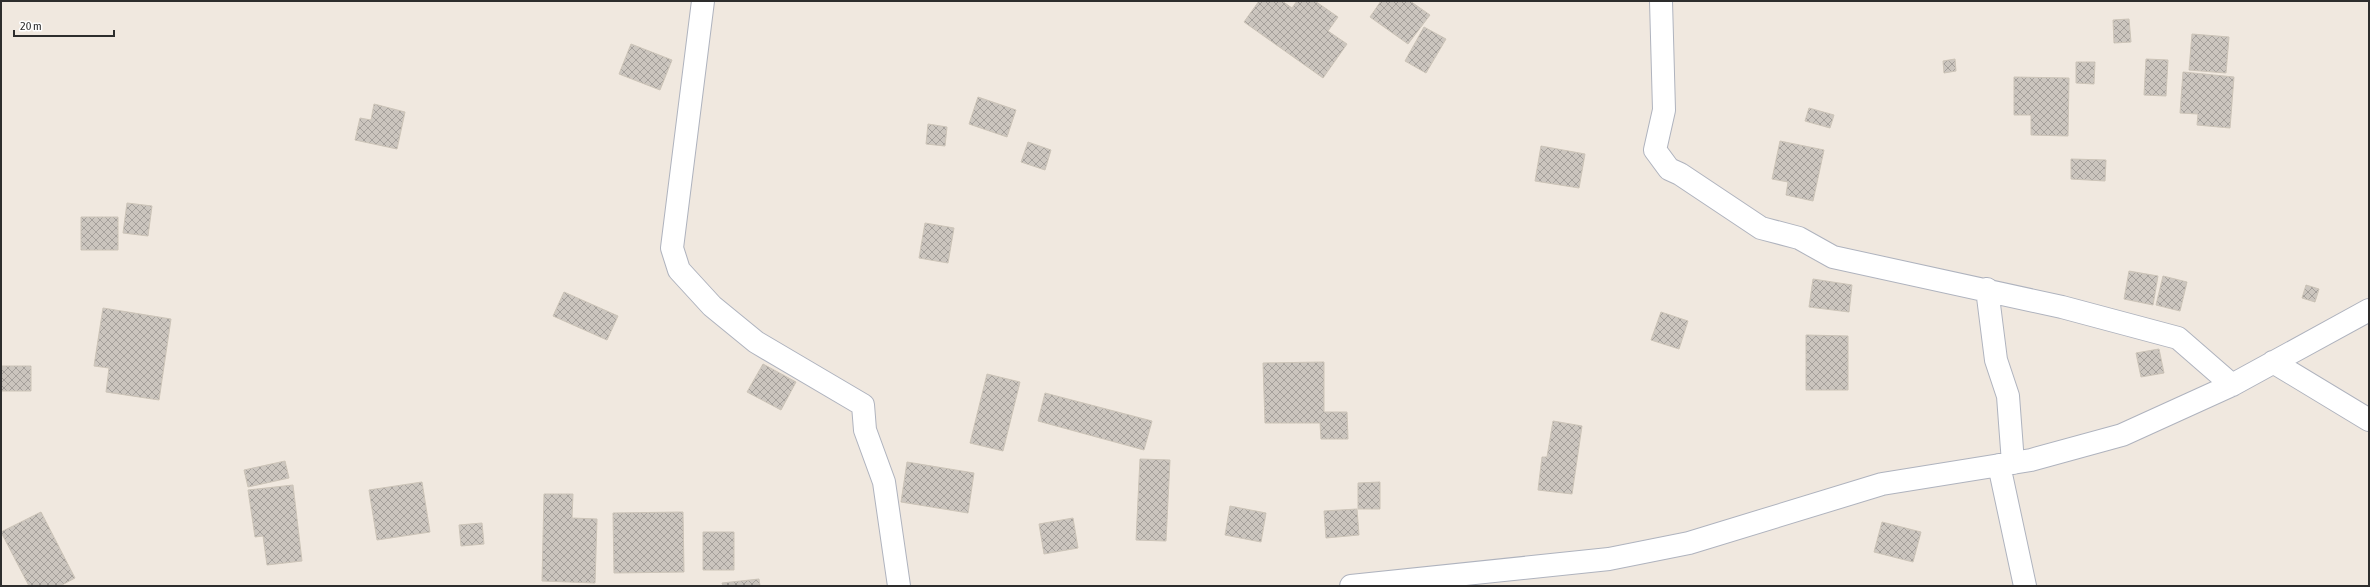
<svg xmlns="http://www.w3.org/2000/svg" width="2370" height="587" viewBox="0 0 2370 587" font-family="'Asap Condensed',sans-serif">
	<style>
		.building { fill: url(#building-cross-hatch); stroke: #ccc4b8 }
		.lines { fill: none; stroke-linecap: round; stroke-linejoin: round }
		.minor-casing { stroke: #afb3be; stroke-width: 24 }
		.minor { stroke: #fff; stroke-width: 22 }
	</style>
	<defs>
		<pattern id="building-cross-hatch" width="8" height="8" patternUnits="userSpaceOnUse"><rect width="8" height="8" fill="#cbc5be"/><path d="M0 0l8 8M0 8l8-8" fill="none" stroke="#a5a09b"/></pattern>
	</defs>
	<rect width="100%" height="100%" fill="#f0e8df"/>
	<path class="building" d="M 1259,1 L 1282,1 L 1292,8 L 1297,1 L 1315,1 L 1338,17 L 1328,31 L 1347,44 L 1323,78 L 1244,22 Z
		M 1381,1 L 1410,1 L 1430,15 L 1408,44 L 1370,17 Z
		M 2129,19 L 2131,42 L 2114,43 L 2113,20 Z
		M 1424,27 L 1446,39 L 1426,73 L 1405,61 Z
		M 2192,34 L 2229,37 L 2226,73 L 2189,70 Z
		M 631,44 L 672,60 L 660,90 L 619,74 Z
		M 1955,59 L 1956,71 L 1944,73 L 1943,61 Z
		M 2146,59 L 2168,60 L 2166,96 L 2144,95 Z
		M 2076,62 L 2095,62 L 2094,84 L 2076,83 Z
		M 2183,72 L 2234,77 L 2230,128 L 2197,125 L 2198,114 L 2180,113 Z
		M 2014,77 L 2069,78 L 2068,136 L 2031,135 L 2031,115 L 2014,115 Z
		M 978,97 L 1016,110 L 1007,137 L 969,124 Z
		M 374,104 L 405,112 L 397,149 L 355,140 L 360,118 L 371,120 Z
		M 1809,108 L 1834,115 L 1830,128 L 1805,121 Z
		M 928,124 L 947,127 L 945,146 L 926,144 Z
		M 1780,141 L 1824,150 L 1813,201 L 1786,195 L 1788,182 L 1772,179 Z
		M 1028,142 L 1051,150 L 1045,170 L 1021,162 Z
		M 1541,146 L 1585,154 L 1579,188 L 1535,181 Z
		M 2071,159 L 2106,160 L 2105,181 L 2071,179 Z
		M 127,203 L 152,206 L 148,236 L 123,233 Z
		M 81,217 L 118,217 L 118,250 L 81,250 Z
		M 925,223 L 954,228 L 948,263 L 919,258 Z
		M 2129,271 L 2158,276 L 2153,305 L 2124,299 Z
		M 2163,276 L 2187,282 L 2180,311 L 2156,305 Z
		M 1813,279 L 1852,285 L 1849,312 L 1809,307 Z
		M 2306,285 L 2319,289 L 2315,302 L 2302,298 Z
		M 564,292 L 618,316 L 607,340 L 553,316 Z
		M 103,308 L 171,319 L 159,400 L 106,392 L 109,368 L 94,366 Z
		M 1661,312 L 1688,321 L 1679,349 L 1651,340 Z
		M 1806,335 L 1848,336 L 1848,390 L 1806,390 Z
		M 2159,349 L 2164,373 L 2141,377 L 2136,353 Z
		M 1324,362 L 1324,412 L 1347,412 L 1348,439 L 1321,439 L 1320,423 L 1265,423 L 1263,363 Z
		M 763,364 L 796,382 L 781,410 L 747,392 Z
		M 1,366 L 31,366 L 31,391 L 1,391 Z
		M 987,374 L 1020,382 L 1003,451 L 970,443 Z
		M 1045,393 L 1152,421 L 1144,450 L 1038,421 Z
		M 1553,421 L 1582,426 L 1572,494 L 1538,490 L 1542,457 L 1547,457 Z
		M 1140,459 L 1170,460 L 1166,541 L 1136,540 Z
		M 285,461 L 289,478 L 248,487 L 244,470 Z
		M 907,462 L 974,473 L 968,513 L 901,502 Z
		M 422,482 L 430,532 L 377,540 L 369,490 Z
		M 1380,482 L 1380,509 L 1358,509 L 1358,483 Z
		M 293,485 L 302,561 L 267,565 L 263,536 L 255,537 L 248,490 Z
		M 544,494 L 573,494 L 572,518 L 597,519 L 595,583 L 542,581 Z
		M 1230,506 L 1266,513 L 1261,542 L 1225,535 Z
		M 1357,509 L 1359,535 L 1326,538 L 1324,511 Z
		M 41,512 L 75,578 L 60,586 L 29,586 L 1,532 Z
		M 683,512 L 684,572 L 614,573 L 613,513 Z
		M 1073,518 L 1078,548 L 1044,554 L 1039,524 Z
		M 1882,522 L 1921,532 L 1913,562 L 1874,552 Z
		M 482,523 L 484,544 L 461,546 L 459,525 Z
		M 703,532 L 734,532 L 734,570 L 703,570 Z
		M 759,579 L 760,586 L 723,586 L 722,583 Z"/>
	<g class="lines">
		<defs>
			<path id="minor" d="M 703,1 L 672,248 L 679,270 L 712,306 L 756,342 L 863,405 L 865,430 L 884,482 L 899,586
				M 1661,1 L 1664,110 L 1655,150 L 1669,169 L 1680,174 L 1761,228 L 1799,238 L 1833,257 L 2062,307 L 2178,338 L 2232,385
				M 1987,289 L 1996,360 L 2008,396 L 2013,463
				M 2273,362 L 2369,420
				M 1999,465 L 2025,586
				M 1351,586 L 1609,559 L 1689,543 L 1882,484 L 2031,460 L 2122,435 L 2232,385 L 2369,310"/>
		</defs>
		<use href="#minor" class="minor-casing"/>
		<use href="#minor" class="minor"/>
	</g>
	<rect width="2370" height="587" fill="none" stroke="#2d2d2d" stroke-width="4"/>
	<path d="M14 30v6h100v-6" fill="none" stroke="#2d2d2d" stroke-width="2"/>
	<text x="20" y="30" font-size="12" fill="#2d2d2d" stroke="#ffffff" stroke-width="3" paint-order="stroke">20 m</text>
</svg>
